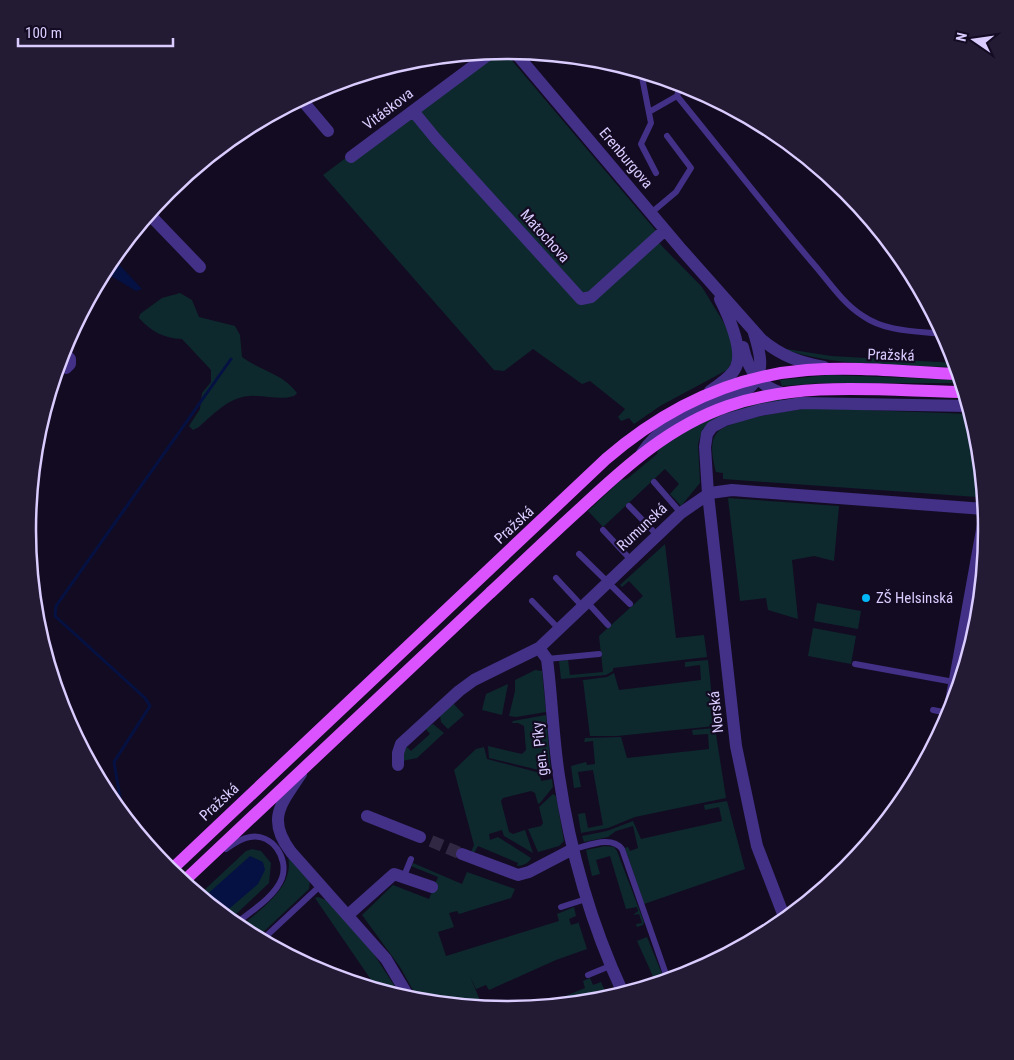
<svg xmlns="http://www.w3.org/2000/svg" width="1014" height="1060" viewBox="0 0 1014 1060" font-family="'Roboto Condensed',sans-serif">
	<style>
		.green { fill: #0d292d }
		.water { fill: #041142 }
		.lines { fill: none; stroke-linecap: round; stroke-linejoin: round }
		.stream { stroke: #041142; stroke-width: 3 }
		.minor-tunnel { stroke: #312843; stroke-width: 12; stroke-dasharray: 12 6; stroke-linecap: butt }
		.service { stroke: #423186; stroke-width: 6 }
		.minor { stroke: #423186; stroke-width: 12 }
		.primary { stroke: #da53ff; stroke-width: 12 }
		.poi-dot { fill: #00b7f7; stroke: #130b22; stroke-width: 2 }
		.labels { text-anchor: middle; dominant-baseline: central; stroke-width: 4.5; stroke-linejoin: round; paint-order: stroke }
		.street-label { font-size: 15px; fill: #daccff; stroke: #130b22 }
		.poi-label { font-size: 15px; fill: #daccff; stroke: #130b22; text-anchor: start }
		.rim { fill: none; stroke: #daccff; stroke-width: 2.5 }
	</style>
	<rect width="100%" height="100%" fill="#130b22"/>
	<path class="green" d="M 504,51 L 657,232 L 660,244 L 702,287 L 724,323 L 730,336 L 734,358 L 727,370 L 660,406 L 634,424 L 629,418 L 621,421 L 618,417 L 625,409 L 590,381 L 582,384 L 533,349 L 504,371 L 494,370 L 323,175 L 486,53 Z
		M 180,293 L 192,300 L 199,317 L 235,326 L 240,335 L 242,357 C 259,370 284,374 297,393 L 294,396 C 281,400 269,396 256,396 C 232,394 215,413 199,427 L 193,430 L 189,426 L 200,409 L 202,393 L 211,382 L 211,370 L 182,339 C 163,338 152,332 139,318 L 140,314 L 162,298 Z
		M 780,348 L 831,356 L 955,363 L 956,367 C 897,365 836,367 780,348 Z
		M 829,375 L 960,380 L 961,383 L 821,383 L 782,386 L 780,380 Z
		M 782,399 L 782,401 L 703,428 L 698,444 L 700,483 L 681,506 L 670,494 L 679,484 L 665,469 L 603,527 L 588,511 L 621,480 L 627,479 L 657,454 C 657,449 665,445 670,442 C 703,418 742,406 782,399 Z
		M 813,408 L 970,414 C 979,442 982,468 977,497 L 723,479 L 723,473 L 716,472 C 713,461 709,443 716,434 C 726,419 794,410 813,408 Z
		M 728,498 L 839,506 L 834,561 L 814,556 L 792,560 L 798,619 L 768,610 L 766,598 L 740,601 Z
		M 665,544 L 676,638 L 704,635 L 707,657 L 613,668 L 613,671 L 606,675 L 561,679 L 559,661 L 568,660 L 570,675 L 603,672 L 599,636 L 643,596 L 629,581 L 622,587 L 620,585 Z
		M 817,603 L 861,611 L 858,629 L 814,621 Z
		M 813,628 L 856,636 L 851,664 L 808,656 Z
		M 708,660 L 715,726 L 617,736 L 590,736 L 583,680 L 568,682 L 607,677 L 614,673 L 619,690 L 701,680 L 700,665 L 685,667 L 685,662 Z
		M 535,670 L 542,671 L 546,712 L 516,717 L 509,716 L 515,691 L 515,680 Z
		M 508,684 L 502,715 L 482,710 L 486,694 Z
		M 453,703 L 464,715 L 448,729 L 441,722 L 440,715 Z
		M 546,715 L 551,773 L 489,758 L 488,746 L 522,754 L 526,750 L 524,726 L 518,723 L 512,723 L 513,721 Z
		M 433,724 L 444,733 L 417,758 L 402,761 L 406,746 L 411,751 L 430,734 L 425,728 Z
		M 715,728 L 726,798 L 635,817 L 608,828 L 581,833 L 578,814 L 585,813 L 588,828 L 603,825 L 593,770 L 578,772 L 581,787 L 574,788 L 571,766 L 586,762 L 587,765 L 595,764 L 593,741 L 584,742 L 585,738 L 621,737 L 627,758 L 709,749 L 708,734 L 693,735 L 692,730 Z
		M 484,747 L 487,759 L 540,773 L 541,781 L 552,779 L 553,787 L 540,803 L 538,804 L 535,793 L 531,791 L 503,798 L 501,801 L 509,832 L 513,834 L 525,830 L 533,853 L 504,836 L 502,830 L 489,834 L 490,840 L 498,837 L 531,858 C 530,863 522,866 517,866 L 518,863 L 478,846 L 474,853 L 471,852 L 474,845 L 454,770 L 476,749 Z
		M 553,794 L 556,796 L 564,841 L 559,846 L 538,852 L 528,829 L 541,826 L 543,823 L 539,807 Z
		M 727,801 L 745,869 L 644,904 L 625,848 L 628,847 L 630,851 L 638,848 L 633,826 L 616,831 L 608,837 L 584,842 L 582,836 L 607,831 L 633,821 L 641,839 L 722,821 L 719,807 L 705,810 L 704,805 Z
		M 605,846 L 614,847 L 617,851 L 644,922 L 643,925 L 637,927 L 636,924 L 642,923 L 639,914 L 633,915 L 638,911 L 637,907 L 626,909 L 610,856 L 596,860 L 600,874 L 592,876 L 586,850 Z
		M 252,849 L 261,851 L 271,863 L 269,883 L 230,920 L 199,895 L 246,851 Z
		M 288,857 L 310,880 L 309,889 L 258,937 L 253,932 L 250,934 L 239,928 C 259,910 295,888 288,857 Z
		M 413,863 L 462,884 L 467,872 L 515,889 L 511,898 L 459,914 L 457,911 L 449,913 L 454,927 L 438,932 L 446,956 L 559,921 L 557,914 L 574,907 L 576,916 L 569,919 L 571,925 L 578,923 L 578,921 L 587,949 L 556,960 L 489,990 L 486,985 L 476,989 L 470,976 L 481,1003 L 473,1006 L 419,1001 L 400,967 L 362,915 L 393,885 L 429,899 L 438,877 L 411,866 Z
		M 318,897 L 326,900 L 370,948 L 401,996 L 378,990 L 315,898 Z
		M 647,937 L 665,981 L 656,983 L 637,941 Z
		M 590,978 L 593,985 L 601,982 L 608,998 L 541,1006 L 585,988 L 583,981 Z"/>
	<path class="water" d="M 113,258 L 142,289 L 136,291 L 106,273 L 105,270 Z
		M 250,856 L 263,862 L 265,870 L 258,884 L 223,914 L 203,898 Z"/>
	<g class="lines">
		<path class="stream" d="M 123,815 L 114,762 L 150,706 L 145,698 L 55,616 L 56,606 L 231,359"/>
		<path class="minor-tunnel" d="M 431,841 L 462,854"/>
		<path class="service" d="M 641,72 L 651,123 L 641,144 L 656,173
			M 677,96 C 722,151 765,207 811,261 C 827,279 842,303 863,316 C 886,332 916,331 943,334
			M 649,112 L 677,96 L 681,84
			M 651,213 L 676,192 L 691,168 L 667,136
			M 654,482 L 681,513
			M 629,506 L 657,535
			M 603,530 L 631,560
			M 579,554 L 630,604
			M 556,578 L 582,606
			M 532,601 L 558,628
			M 587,602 L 608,625
			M 547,659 L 599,654
			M 855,664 L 954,682
			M 933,710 L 948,713
			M 226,849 C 233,844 241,838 250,837 C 272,833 289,858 282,878 C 275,897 250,912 235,924
			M 573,849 C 588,846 611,835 622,849 L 668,980
			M 404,876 L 411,859
			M 561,907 L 586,899
			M 262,940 L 321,885
			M 588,975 L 610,966"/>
		<path class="minor" d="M 514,51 L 682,250 L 761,339 C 781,356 799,362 824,367
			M 301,99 L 328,131
			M 413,111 L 436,139 L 581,299 L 591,297 L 665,230
			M 351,157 L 492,52
			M 149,214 L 200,267
			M 743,347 C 748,370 759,386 782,393
			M 58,365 L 66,368 L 70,364 L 70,359 L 63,351
			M 710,391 C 719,384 731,378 736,367 C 744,350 728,315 720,299
			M 642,453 C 657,430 680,418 705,407 C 723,399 748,397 757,378 C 764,364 758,347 754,333
			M 539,648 L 547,659 C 552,698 553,737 559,776 C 570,851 591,924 623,993
			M 948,718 L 985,513
			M 398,765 L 398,753 L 401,744 L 459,691 L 474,680 L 539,648 L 681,513 L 710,493 L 732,490 L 984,509
			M 301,774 C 281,804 266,819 291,852 L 386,959 L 410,999
			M 367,816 L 420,837
			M 462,854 L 518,875 L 529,872 L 573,849
			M 348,915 L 394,874 L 432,887
			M 785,919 L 757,846 L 736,746 L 708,494 L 705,447 L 707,434 L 712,427 L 725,420 L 760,410 L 802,403 L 968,406"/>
		<path class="primary" d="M 170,871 L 606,459 C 664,409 730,376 807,370 C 857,366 908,372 958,374
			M 183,882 C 286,785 388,689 490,593 C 521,564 551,535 582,507 C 626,466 670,426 728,406 C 804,380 885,391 964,392"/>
	</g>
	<circle class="poi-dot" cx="866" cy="598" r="5"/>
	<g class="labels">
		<g class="street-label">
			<text transform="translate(388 109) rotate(-37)">Vitáskova</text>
			<text transform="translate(626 158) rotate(50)">Erenburgova</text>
			<text transform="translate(545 236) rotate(48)">Matochova</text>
			<text transform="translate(891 355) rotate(2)">Pražská</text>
			<text transform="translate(514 525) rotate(-43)">Pražská</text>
			<text transform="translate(642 527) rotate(-43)">Rumunská</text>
			<text transform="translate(716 712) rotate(-96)">Norská</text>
			<text transform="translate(540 749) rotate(-96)">gen. Píky</text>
			<text transform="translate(219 802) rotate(-43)">Pražská</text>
		</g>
		<g class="poi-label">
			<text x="876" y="598">ZŠ Helsinská</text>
		</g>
	</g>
	<path d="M0 0H1014V1060H0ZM36 530a471 471 0 1 1 942 0a471 471 0 1 1-942 0Z" fill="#231a34" fill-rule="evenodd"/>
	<path class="rim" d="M36 530a471 471 0 1 1 942 0a471 471 0 1 1-942 0Z"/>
	<g transform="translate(974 40) rotate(283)" stroke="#130b22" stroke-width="4" paint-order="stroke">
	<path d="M0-4L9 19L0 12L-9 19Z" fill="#daccff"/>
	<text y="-8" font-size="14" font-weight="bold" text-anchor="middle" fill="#daccff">N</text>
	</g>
	<path d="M18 38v8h155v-8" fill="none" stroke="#daccff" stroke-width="2.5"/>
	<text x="25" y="38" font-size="15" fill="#daccff" stroke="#130b22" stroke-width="4" paint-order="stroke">100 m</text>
</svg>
